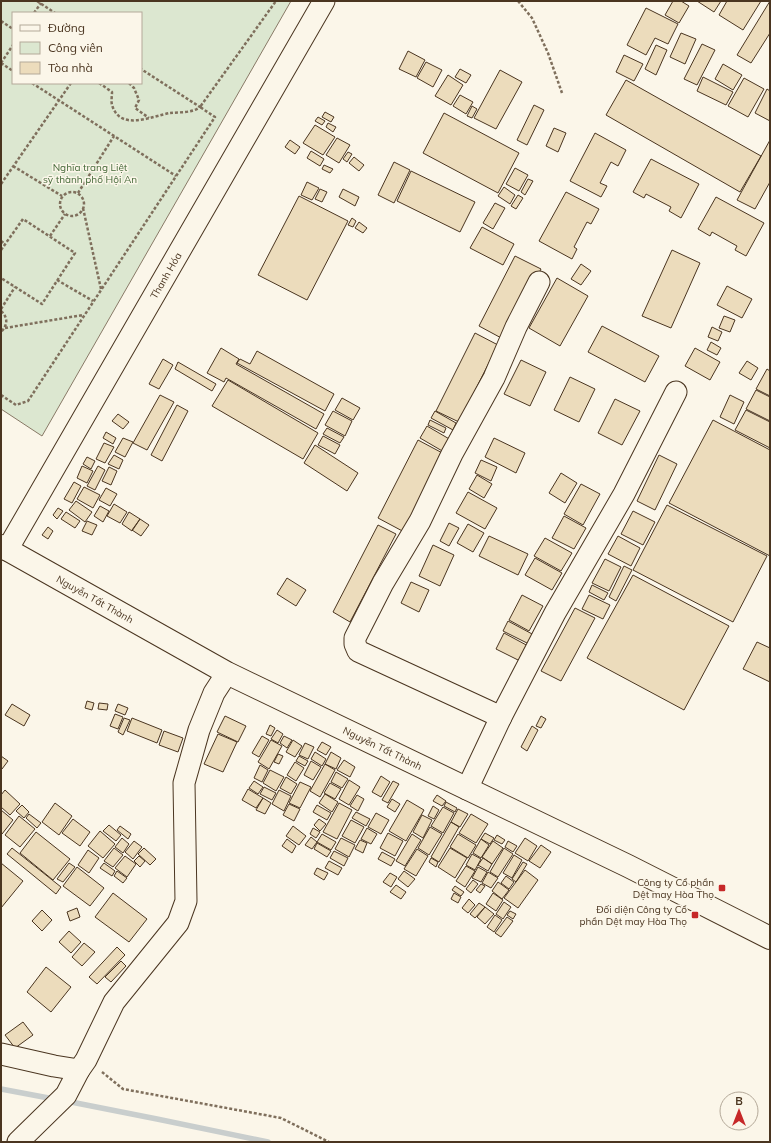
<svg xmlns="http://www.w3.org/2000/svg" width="771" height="1143" viewBox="0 0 771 1143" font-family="Mulish,sans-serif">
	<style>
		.green { fill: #dce7d0; stroke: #887966; fill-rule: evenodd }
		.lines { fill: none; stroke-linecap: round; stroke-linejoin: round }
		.stream { stroke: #c9cecd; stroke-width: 5.5 }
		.building { fill: #ecdcbc; stroke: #4a3520 }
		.minor-casing { stroke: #4a3520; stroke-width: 23 }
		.major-casing { stroke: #4a3520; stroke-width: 24 }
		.path { stroke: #7f6f5c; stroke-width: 2.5; stroke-dasharray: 3 2; stroke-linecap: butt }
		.minor { stroke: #fbf6e9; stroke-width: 21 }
		.major { stroke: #fbf6e9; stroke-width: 22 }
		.poi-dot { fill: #c62828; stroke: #fbf6e9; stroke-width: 1.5 }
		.labels { text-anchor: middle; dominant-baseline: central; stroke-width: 3; stroke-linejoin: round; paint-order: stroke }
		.park-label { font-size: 10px; fill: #436837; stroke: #fbf6e9 }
		.street-label { font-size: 10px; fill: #4a3520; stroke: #fbf6e9 }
		.poi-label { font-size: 10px; fill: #4a3520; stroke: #fbf6e9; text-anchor: end }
	</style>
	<rect width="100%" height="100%" fill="#fbf6e9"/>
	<path class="green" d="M 1,1 L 291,1 L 42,436 L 1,409 ZM 13,13 L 141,13 L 141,83 L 13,83 Z"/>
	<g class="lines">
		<path class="stream" d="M 1,1089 L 54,1099
			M 66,1101 L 157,1119 L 268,1142"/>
	</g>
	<path class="building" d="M 673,1 L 681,1 L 689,6 L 679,23 L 665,15 Z
		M 697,1 L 721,1 L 714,12 Z
		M 727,1 L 761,1 L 743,30 L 719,15 Z
		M 770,1 L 770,33 L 751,63 L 737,55 Z
		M 646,8 L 678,24 L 668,44 L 655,38 L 646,55 L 627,45 Z
		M 681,33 L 696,39 L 685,64 L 670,57 Z
		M 702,44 L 715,50 L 697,85 L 684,79 Z
		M 656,45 L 667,50 L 656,75 L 645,69 Z
		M 408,51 L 425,60 L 416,77 L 399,69 Z
		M 624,55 L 643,64 L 634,81 L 616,72 Z
		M 426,62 L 442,70 L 433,87 L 417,78 Z
		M 723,64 L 742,75 L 733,90 L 715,79 Z
		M 460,69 L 471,75 L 466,83 L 455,77 Z
		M 500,70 L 522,82 L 496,129 L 474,118 Z
		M 448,75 L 463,85 L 451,105 L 435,96 Z
		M 703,77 L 733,92 L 726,105 L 697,91 Z
		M 744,78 L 764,89 L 748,117 L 728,106 Z
		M 626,80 L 761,156 L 740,192 L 606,115 Z
		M 767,89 L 770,91 L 770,121 L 755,113 Z
		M 460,95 L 473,102 L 466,114 L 453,106 Z
		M 534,105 L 544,110 L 527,145 L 517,140 Z
		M 472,106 L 477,109 L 472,118 L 467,116 Z
		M 325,112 L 334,117 L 331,122 L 322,117 Z
		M 444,113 L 519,153 L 498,193 L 423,153 Z
		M 318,117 L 325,121 L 322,125 L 315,121 Z
		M 328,123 L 336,127 L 333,132 L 326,127 Z
		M 315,125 L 335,137 L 323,155 L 303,143 Z
		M 554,128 L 566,133 L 558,152 L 546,146 Z
		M 595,133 L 626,150 L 618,166 L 611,162 L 600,183 L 607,186 L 601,197 L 570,181 Z
		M 337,138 L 350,145 L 339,163 L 326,155 Z
		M 290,140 L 300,147 L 295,154 L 285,147 Z
		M 770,140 L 770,182 L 755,209 L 737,200 Z
		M 311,151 L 324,159 L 320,166 L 307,158 Z
		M 348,152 L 352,154 L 347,162 L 343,159 Z
		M 354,157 L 364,165 L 359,171 L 349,163 Z
		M 651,159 L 699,184 L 681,218 L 669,211 L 671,207 L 646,194 L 644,198 L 633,192 Z
		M 394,162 L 410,170 L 394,203 L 378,195 Z
		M 324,165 L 333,169 L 330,173 L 322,169 Z
		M 515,168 L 528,175 L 519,191 L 506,184 Z
		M 411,171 L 475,202 L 460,232 L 397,201 Z
		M 528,179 L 533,181 L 525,195 L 521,192 Z
		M 307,182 L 319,188 L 312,200 L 301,195 Z
		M 504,187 L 515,195 L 510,204 L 498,196 Z
		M 320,189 L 327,192 L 322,202 L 315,199 Z
		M 343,189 L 359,197 L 355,206 L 339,197 Z
		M 566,192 L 599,209 L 591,224 L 587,222 L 574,247 L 577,249 L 572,259 L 539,241 Z
		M 518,195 L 523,198 L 516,209 L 511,206 Z
		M 299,196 L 348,221 L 307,300 L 258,275 Z
		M 716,197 L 764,223 L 746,256 L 735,250 L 737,246 L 712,232 L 710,236 L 698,229 Z
		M 495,203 L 505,208 L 493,229 L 483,223 Z
		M 352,218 L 356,221 L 353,227 L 348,225 Z
		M 359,222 L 367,228 L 363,233 L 355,228 Z
		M 482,227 L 514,244 L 503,265 L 470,248 Z
		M 672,250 L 700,263 L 671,328 L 642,316 Z
		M 515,256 L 541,269 L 505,340 L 479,326 Z
		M 581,264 L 591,271 L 581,285 L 571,279 Z
		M 557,278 L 588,296 L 560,346 L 529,328 Z
		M 727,286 L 752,299 L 742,318 L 717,305 Z
		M 724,316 L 735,320 L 730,332 L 719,328 Z
		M 602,326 L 659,356 L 645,382 L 588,352 Z
		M 712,327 L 722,332 L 718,341 L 708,337 Z
		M 475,333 L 498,345 L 459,422 L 436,411 Z
		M 711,342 L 721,348 L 717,355 L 707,350 Z
		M 221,348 L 239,359 L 236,364 L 324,414 L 316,429 L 226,378 L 224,382 L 207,373 Z
		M 695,348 L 720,362 L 710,380 L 685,366 Z
		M 257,351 L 334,394 L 325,411 L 237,363 L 240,359 L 250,364 Z
		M 163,359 L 173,365 L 159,389 L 149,384 Z
		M 521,360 L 546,372 L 530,406 L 504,394 Z
		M 747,361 L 758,368 L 751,380 L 739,373 Z
		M 178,362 L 216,384 L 212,391 L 175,369 Z
		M 767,369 L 770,371 L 770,396 L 756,389 Z
		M 570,377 L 595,389 L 579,422 L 554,410 Z
		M 228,380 L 318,433 L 303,459 L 212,406 Z
		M 756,390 L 770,397 L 770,421 L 746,409 Z
		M 160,395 L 174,402 L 147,450 L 133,443 Z
		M 730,395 L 744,402 L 734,424 L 720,417 Z
		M 342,398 L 360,408 L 353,420 L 335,410 Z
		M 615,399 L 640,411 L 622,445 L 598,433 Z
		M 177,405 L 188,411 L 162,461 L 151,455 Z
		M 746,410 L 770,422 L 770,448 L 735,430 Z
		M 333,411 L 352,421 L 345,436 L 325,425 Z
		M 435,411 L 456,423 L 453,430 L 431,418 Z
		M 118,414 L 129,422 L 123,429 L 112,421 Z
		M 430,420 L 446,428 L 444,433 L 428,425 Z
		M 713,420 L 770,450 L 770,556 L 669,503 Z
		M 427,426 L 451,440 L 444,452 L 420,438 Z
		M 327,428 L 344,437 L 340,443 L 323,434 Z
		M 106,432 L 116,438 L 113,444 L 103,438 Z
		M 323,436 L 340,445 L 335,454 L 318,445 Z
		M 123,438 L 133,442 L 125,457 L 115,452 Z
		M 494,438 L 525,453 L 516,473 L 485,457 Z
		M 418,440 L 448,456 L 408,534 L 378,518 Z
		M 104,443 L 114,447 L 105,463 L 96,459 Z
		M 315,445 L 358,473 L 347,491 L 304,463 Z
		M 114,455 L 123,460 L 119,469 L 108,464 Z
		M 659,455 L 677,464 L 655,510 L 637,501 Z
		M 87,457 L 95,461 L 91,469 L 83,464 Z
		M 481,460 L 497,467 L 491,481 L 475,473 Z
		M 82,466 L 93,471 L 87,483 L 77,478 Z
		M 98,466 L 105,470 L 95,490 L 87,486 Z
		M 109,467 L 117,471 L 111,485 L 102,481 Z
		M 561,473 L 577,483 L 565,503 L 549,493 Z
		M 477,475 L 492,484 L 484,498 L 469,489 Z
		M 74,482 L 81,486 L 72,503 L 64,499 Z
		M 581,484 L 600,494 L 583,525 L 564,514 Z
		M 84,487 L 100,495 L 93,508 L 77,499 Z
		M 106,488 L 117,494 L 110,506 L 99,500 Z
		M 468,492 L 497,508 L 485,529 L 456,513 Z
		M 76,501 L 92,512 L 85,522 L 69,510 Z
		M 114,504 L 127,512 L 120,523 L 107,516 Z
		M 667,505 L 767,556 L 733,622 L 633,570 Z
		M 100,506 L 109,511 L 103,522 L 94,516 Z
		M 58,508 L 63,511 L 57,519 L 53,515 Z
		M 633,511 L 655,522 L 643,545 L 621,534 Z
		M 66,512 L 80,521 L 75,528 L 61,519 Z
		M 129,512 L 140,519 L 132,531 L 122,524 Z
		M 564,516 L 586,528 L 574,549 L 552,538 Z
		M 140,519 L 149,525 L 141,536 L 132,530 Z
		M 87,521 L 97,525 L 92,535 L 82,531 Z
		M 449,523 L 459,528 L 449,546 L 440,541 Z
		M 468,524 L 484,533 L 473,552 L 457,543 Z
		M 378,525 L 396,534 L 350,622 L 333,612 Z
		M 48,527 L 53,531 L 48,539 L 42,535 Z
		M 489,536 L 528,554 L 518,575 L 479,556 Z
		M 618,536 L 640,548 L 631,566 L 608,554 Z
		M 545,538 L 572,553 L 561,571 L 534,556 Z
		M 433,545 L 454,555 L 440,586 L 419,576 Z
		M 535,558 L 562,573 L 552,590 L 525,575 Z
		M 605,559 L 621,567 L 609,591 L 592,583 Z
		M 624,566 L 632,570 L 616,601 L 609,597 Z
		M 633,575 L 729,626 L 684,710 L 587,658 Z
		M 287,578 L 306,590 L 296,606 L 277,594 Z
		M 411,582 L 429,590 L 419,612 L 401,603 Z
		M 592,585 L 608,593 L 604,600 L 589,592 Z
		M 522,595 L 543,606 L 529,631 L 509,620 Z
		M 589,595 L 610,605 L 603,619 L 582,609 Z
		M 575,608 L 595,618 L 561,681 L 541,671 Z
		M 508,621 L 534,635 L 529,644 L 503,631 Z
		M 504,633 L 530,647 L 522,662 L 496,649 Z
		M 757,642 L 770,648 L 770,682 L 743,669 Z
		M 87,701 L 94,703 L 92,710 L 85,708 Z
		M 99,703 L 108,704 L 107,710 L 98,709 Z
		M 12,704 L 30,715 L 24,726 L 5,715 Z
		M 118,704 L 128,708 L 125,715 L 115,711 Z
		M 115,714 L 123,717 L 118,729 L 110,726 Z
		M 225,716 L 246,726 L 238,742 L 217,732 Z
		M 541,716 L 546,719 L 541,728 L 536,726 Z
		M 124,718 L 130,720 L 123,735 L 118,732 Z
		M 132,718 L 162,730 L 157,743 L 127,731 Z
		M 270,725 L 275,728 L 271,736 L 266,734 Z
		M 532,726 L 538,730 L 527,751 L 521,747 Z
		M 277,730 L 283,734 L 278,743 L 271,739 Z
		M 164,731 L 183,738 L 178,752 L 159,745 Z
		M 218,734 L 237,742 L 223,772 L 204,764 Z
		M 262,736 L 269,740 L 259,757 L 252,753 Z
		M 284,736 L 292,740 L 287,748 L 280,743 Z
		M 271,740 L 282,746 L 269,769 L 258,762 Z
		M 293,740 L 302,746 L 295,757 L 286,752 Z
		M 322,742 L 331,747 L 326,755 L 317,750 Z
		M 305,743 L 314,747 L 308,759 L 299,755 Z
		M 315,752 L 326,759 L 322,766 L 311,759 Z
		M 331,752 L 341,758 L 336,769 L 325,764 Z
		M 278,754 L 283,756 L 279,764 L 274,762 Z
		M 1,756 L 8,761 L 2,769 L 1,768 Z
		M 299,756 L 308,761 L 305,766 L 296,761 Z
		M 344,760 L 355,767 L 350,777 L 337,770 Z
		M 311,761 L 321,767 L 313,780 L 304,775 Z
		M 295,762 L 304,768 L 296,781 L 287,775 Z
		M 325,764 L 335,770 L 320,797 L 310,791 Z
		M 260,765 L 268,770 L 262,782 L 254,778 Z
		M 270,770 L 284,777 L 276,791 L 263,783 Z
		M 336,772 L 348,779 L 342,788 L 331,782 Z
		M 381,776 L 390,782 L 381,797 L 372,792 Z
		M 286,777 L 297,784 L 291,794 L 280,788 Z
		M 349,780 L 360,787 L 349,805 L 339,799 Z
		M 254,781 L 263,787 L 258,794 L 249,788 Z
		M 393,781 L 399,784 L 388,803 L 382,800 Z
		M 300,782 L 311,787 L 300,808 L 289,803 Z
		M 330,783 L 341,789 L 335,799 L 324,793 Z
		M 264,787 L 276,793 L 272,800 L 260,794 Z
		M 248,789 L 263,798 L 256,808 L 242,800 Z
		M 5,790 L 20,804 L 10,815 L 1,807 L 1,795 Z
		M 279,790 L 291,796 L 284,811 L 272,804 Z
		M 325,794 L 338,802 L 332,812 L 319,803 Z
		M 357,795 L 364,799 L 358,811 L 350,806 Z
		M 437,795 L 446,801 L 442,806 L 433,801 Z
		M 263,798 L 271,803 L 265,814 L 256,810 Z
		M 392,799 L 400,804 L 395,812 L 387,807 Z
		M 407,800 L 424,810 L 406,841 L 389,831 Z
		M 446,802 L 457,808 L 455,812 L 444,806 Z
		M 55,803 L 72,816 L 59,835 L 42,822 Z
		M 339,803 L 352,810 L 337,839 L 323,832 Z
		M 289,804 L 300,809 L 294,821 L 283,815 Z
		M 22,805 L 29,812 L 24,818 L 16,811 Z
		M 317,805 L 331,813 L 327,820 L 313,812 Z
		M 433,806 L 439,810 L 434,819 L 428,816 Z
		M 443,807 L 454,813 L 443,833 L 431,826 Z
		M 458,809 L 468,814 L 460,827 L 451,822 Z
		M 1,810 L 13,820 L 2,834 L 1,833 Z
		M 356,812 L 370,819 L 366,826 L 352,818 Z
		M 376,813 L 389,820 L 381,834 L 368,827 Z
		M 29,814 L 41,823 L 37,828 L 26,818 Z
		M 471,814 L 488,824 L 476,843 L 459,833 Z
		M 422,815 L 432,820 L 423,838 L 413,832 Z
		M 19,816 L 35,829 L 20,847 L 5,835 Z
		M 73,819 L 90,832 L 80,846 L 62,833 Z
		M 319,819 L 326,824 L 320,831 L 314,825 Z
		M 351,820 L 364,827 L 355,843 L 342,836 Z
		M 451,822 L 459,827 L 439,862 L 431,857 Z
		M 109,825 L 121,835 L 116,841 L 103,831 Z
		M 120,826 L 131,834 L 128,839 L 117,830 Z
		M 293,826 L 306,836 L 299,845 L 286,836 Z
		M 430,827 L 442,834 L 429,855 L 418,848 Z
		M 313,828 L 320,832 L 316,838 L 310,834 Z
		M 367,828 L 377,834 L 371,844 L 361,839 Z
		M 100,831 L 115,844 L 103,858 L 88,846 Z
		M 36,832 L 70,859 L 53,880 L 20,853 Z
		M 388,833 L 403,841 L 395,856 L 380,848 Z
		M 485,833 L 494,838 L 490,844 L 481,839 Z
		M 322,834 L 336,842 L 331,850 L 317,842 Z
		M 412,834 L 421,840 L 405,866 L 396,861 Z
		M 458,834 L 476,845 L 468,858 L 450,847 Z
		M 497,835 L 505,840 L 502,844 L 494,840 Z
		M 311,837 L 317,842 L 312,849 L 305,845 Z
		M 122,838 L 129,844 L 123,853 L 115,847 Z
		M 341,838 L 355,845 L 349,857 L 335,849 Z
		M 525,838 L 537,846 L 528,861 L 515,853 Z
		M 287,839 L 296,846 L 292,853 L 282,846 Z
		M 481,839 L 489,845 L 481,858 L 473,853 Z
		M 360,840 L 367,843 L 363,853 L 355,849 Z
		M 134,841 L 142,847 L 133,859 L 125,852 Z
		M 493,841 L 503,848 L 492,864 L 482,857 Z
		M 508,841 L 517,846 L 513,852 L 505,847 Z
		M 317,843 L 331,851 L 327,857 L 314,849 Z
		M 541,845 L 551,852 L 540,868 L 529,861 Z
		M 12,848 L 61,887 L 56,894 L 7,854 Z
		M 114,848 L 123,855 L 113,867 L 104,861 Z
		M 144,848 L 156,859 L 150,865 L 138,854 Z
		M 450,848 L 467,858 L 455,878 L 438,867 Z
		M 504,848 L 513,854 L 498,877 L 490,872 Z
		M 417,849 L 428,856 L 416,876 L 404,869 Z
		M 88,850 L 99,858 L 89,873 L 78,865 Z
		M 334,851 L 348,858 L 344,866 L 330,858 Z
		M 382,852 L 395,859 L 391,866 L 378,859 Z
		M 472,854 L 481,859 L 475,870 L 466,865 Z
		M 514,855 L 522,860 L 512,878 L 503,873 Z
		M 125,856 L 136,864 L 127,877 L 115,868 Z
		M 139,856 L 145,861 L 140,867 L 134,861 Z
		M 431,858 L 438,862 L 436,867 L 429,862 Z
		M 483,858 L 492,864 L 488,871 L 478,865 Z
		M 329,861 L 342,868 L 338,875 L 325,868 Z
		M 523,862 L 527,864 L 516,882 L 512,879 Z
		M 1,863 L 23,881 L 1,908 Z
		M 69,863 L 75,867 L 63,882 L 57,879 Z
		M 104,863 L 115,871 L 112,876 L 100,868 Z
		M 466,866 L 475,871 L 465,887 L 456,881 Z
		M 77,867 L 104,888 L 90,906 L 63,886 Z
		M 478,867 L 487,872 L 481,882 L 472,878 Z
		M 317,868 L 328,873 L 324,880 L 314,874 Z
		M 525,870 L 538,880 L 518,908 L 504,898 Z
		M 117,871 L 127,878 L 123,883 L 114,876 Z
		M 404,871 L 415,879 L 408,887 L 398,879 Z
		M 488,872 L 498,878 L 491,888 L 482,883 Z
		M 390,873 L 397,877 L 391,887 L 383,882 Z
		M 506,876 L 514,882 L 509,889 L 501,883 Z
		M 473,880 L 478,884 L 471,893 L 466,889 Z
		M 498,882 L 509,890 L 502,899 L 492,891 Z
		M 481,884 L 485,886 L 480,893 L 476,890 Z
		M 396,885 L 406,892 L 401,899 L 390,892 Z
		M 455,886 L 464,892 L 461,896 L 452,890 Z
		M 113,893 L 147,919 L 129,942 L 95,917 Z
		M 454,893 L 461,897 L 458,903 L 451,899 Z
		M 493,893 L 503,900 L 496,911 L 486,904 Z
		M 469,899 L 475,905 L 468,913 L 462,908 Z
		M 504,902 L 511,907 L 503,919 L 496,914 Z
		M 479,903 L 485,907 L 475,918 L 470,914 Z
		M 485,907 L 494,914 L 485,924 L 477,917 Z
		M 77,908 L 80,917 L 70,921 L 67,912 Z
		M 42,910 L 52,920 L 42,931 L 32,921 Z
		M 510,911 L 516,914 L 513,919 L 507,915 Z
		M 495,915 L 502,920 L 494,932 L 487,927 Z
		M 507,917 L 513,921 L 501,937 L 495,933 Z
		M 69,931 L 81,942 L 71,953 L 59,942 Z
		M 84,943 L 95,952 L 82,966 L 72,957 Z
		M 117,947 L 125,955 L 97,984 L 89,977 Z
		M 121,961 L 126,966 L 111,982 L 105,977 Z
		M 46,967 L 71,987 L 51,1012 L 27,992 Z
		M 23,1022 L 33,1035 L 15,1048 L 5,1035 Z"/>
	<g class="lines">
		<defs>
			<g id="minor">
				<path id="s1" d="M 7,550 L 324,1"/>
				<path d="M 501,717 L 358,651 L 355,644 L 355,638 L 383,583 L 420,521 L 452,454 L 494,378 L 516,327 L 539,282"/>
				<path d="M 467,789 L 501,717 L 555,613 L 624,494 L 676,392"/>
				<path d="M 1,1054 L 54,1066 L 79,1070 L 86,1060 L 114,1002 L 178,923 L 186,901 L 184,783 L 199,730 L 214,693 L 227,673"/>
				<path d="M 18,1142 L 66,1095 L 79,1070"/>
			</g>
			<g id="major">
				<path id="s2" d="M 1,546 L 227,673 L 628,866 L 770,938"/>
			</g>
		</defs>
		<use href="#minor" class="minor-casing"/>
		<use href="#major" class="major-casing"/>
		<path class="path" d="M 37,1 L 55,13
			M 518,1 L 532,18 L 548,53 L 562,93
			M 34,13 L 41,3
			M 1,21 L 13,29
			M 1,63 L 13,45
			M 1,63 L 13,71
			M 32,83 L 176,176
			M 99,83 L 112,92 C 112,96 111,101 112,105 C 120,132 152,116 170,113 C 180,112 193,113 200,107 L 141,69
			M 129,83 L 134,88 L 139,100 L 135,108 L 149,118
			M 13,166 L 62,196
			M 1,184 L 71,83
			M60 204a12 12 0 1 1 24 0a12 12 0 1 1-24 0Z
			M 78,193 L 114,136
			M 83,208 L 101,289
			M 50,236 L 65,214
			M 1,241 L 5,244
			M 1,250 L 23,219 L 75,253 L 42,304 L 1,278
			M 57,280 L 93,301
			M 1,309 L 15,287
			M 1,311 C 8,317 8,325 1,332
			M 5,328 L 83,315
			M 1,395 L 16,405 L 28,401 L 215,117 L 200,107 L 276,1
			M 102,1072 L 123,1089 L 281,1118 L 329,1142"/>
		<use href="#minor" class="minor"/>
		<use href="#major" class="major"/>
	</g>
	<g class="poi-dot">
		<rect x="718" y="884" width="8" height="8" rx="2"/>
		<rect x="691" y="911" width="8" height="8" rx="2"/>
	</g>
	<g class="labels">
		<g class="park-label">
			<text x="90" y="167">Nghĩa trang Liệt<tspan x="90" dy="12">sỹ thành phố Hội An</tspan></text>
		</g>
		<g class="street-label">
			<text stroke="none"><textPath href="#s1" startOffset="317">Thanh Hóa</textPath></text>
			<text stroke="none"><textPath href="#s2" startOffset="108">Nguyễn Tất Thành</textPath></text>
			<text stroke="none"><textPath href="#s2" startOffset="432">Nguyễn Tất Thành</textPath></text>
		</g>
		<g class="poi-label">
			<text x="714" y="882">Công ty Cổ phần<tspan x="714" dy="12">Dệt may Hòa Thọ</tspan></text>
			<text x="687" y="909">Đối diện Công ty Cổ<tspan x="687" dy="12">phần Dệt may Hòa Thọ</tspan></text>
		</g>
	</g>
	<rect width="771" height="1143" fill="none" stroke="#4a3520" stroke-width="4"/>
	<rect x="12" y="12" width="130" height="72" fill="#fbf6e9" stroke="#b4a999"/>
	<rect x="20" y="25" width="20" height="6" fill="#fbf6e9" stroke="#b4a999"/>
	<text x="48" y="32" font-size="12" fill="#4a3520">Đường</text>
	<rect x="20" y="42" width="20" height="12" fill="#dce7d0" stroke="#b4a999"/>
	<text x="48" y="52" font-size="12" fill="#4a3520">Công viên</text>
	<rect x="20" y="62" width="20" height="12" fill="#ecdcbc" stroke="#b4a999"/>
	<text x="48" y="72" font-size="12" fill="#4a3520">Tòa nhà</text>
	<g transform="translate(739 1111)"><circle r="19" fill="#fbf6e9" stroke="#b4a999"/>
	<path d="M0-3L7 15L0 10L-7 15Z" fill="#c62828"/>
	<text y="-6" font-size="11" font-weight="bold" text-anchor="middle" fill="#4a3520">B</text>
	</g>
</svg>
